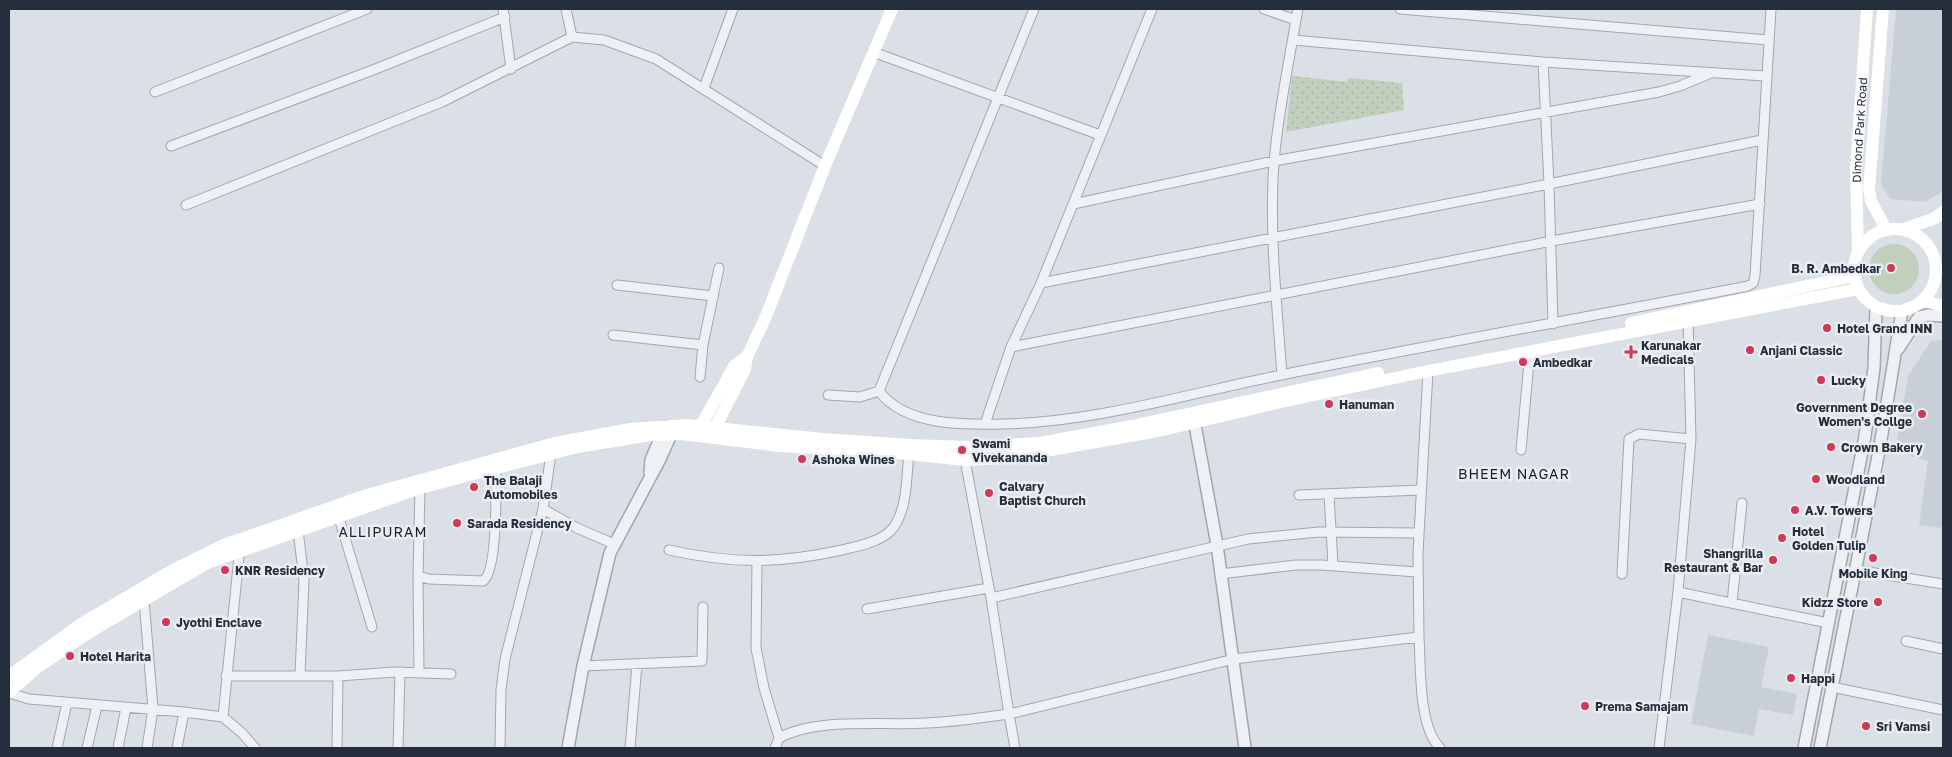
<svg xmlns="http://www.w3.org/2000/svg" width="1952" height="757" viewBox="0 0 1952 757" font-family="'Golos Text',sans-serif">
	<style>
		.built { fill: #c9cfd8 }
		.green { fill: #c1d0bc }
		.park { fill: url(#park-dots) }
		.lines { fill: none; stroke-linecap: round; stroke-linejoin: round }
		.minor-casing { stroke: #a1a7b0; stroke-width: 11 }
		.tertiary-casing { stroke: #a1a7b0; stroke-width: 14 }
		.minor { stroke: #eef0f4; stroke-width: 9 }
		.tertiary { stroke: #eef0f4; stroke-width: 11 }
		.secondary { stroke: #fff; stroke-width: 12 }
		.poi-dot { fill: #d23954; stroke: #eaeef4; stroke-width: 2 }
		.labels { text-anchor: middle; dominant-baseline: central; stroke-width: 5; stroke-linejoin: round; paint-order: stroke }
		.street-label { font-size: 12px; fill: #252e3c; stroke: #eaeef4 }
		.poi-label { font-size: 12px; font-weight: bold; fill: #252e3c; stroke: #eaeef4; text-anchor: start }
		.neighbourhood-label { font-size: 14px; letter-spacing: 1px; fill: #171f2d; stroke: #eaeef4 }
	</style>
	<defs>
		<pattern id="park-dots" width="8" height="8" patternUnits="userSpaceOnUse" patternTransform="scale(1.25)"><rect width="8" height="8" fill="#c1d0bc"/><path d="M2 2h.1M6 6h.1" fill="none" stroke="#a6b3a2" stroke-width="1.8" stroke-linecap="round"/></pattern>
	</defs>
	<rect width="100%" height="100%" fill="#dbe0e6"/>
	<path class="built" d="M 1896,9 L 1943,9 L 1943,188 L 1940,193 L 1925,202 L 1890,199 L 1881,184 Z
		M 1943,340 L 1943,528 L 1919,525 L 1928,461 L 1895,451 L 1908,376 L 1931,341 Z
		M 1708,635 L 1769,647 L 1761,687 L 1797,694 L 1793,715 L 1759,709 L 1754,736 L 1691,724 Z"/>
	<path class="green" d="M1869 269a25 25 0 1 1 50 0a25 25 0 1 1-50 0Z"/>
	<path class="park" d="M 1292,76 L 1347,82 L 1349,78 L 1402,83 L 1404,110 L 1286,132 Z"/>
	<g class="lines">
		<defs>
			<path id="minor" d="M 503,9 L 511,69
				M 566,9 L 572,37
				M 1152,9 L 1041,283 L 1549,184 L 1553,324
				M 1264,9 L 1296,20 C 1288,67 1278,114 1274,162 C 1269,232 1277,305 1282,375
				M 1400,9 L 1768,40
				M 1296,20 L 1298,9
				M 1293,40 L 1543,62 L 1765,76
				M 873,52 L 1100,135
				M 1543,62 L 1549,184 L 1762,140
				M 704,88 L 733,9
				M 155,92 L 367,9
				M 171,146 L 373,70 L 505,17
				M 1073,204 L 1274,161 L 1659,92 L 1680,86 L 1711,73
				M 186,205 L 442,102 L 572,37 L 604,40 L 656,59 L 825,166
				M 617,285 L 713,296
				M 613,335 L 703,345
				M 1011,347 L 1552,241 L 1760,204
				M 700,377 L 703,345 L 719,268
				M 879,391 C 905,426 963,425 1004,424 C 1099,422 1193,392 1286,374 C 1440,343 1594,316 1748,286 L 1753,283 L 1755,276 L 1771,9
				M 828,395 L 860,397 L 879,391 L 1034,9
				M 985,424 L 1011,347 L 1041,283
				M 1521,450 L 1530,351
				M 551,454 L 543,509 L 577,528 L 614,544
				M 420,488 L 418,576 L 429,579 L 483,581 C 498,572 496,483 496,464
				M 1329,494 L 1333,565
				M 1299,495 L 1421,490
				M 338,515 L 372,627
				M 298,530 L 304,580 L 300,675
				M 669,550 C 733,564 777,564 842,550 C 858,546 882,542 893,528 C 908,508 906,477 909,454
				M 757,562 L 756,648 L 764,688 L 779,738
				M 1856,570 L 1943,584
				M 1220,574 L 1296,565 L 1321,565 L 1417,572
				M 1622,574 L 1629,439 L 1639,434 L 1691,439
				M 418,576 L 419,672
				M 1678,592 L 1691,439 L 1688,317
				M 991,598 L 1248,539 L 1319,532 L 1419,533
				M 144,600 L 153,709 L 147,748
				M 1732,603 L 1742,503
				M 867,609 L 989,588
				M 1419,637 C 1421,667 1418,726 1440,748
				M 1906,641 L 1943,649
				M 583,666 L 702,661 L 703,607
				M 226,676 L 338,676 L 395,672 L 451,674
				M 1832,687 L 1943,710
				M 9,693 L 29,699 L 184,712 L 223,717 L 242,733 L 255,748
				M 223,717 L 240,546
				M 57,748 L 67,703
				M 87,748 L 97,706
				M 118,748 L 126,708
				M 177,748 L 184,712
				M 337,748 L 338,676
				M 398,748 L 400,672
				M 500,748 L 501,690 L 505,659 L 543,509
				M 630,748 L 637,664
				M 775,748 L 779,738 C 818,717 882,726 926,723 C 954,722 981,718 1009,714 L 991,598 L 965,460
				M 1015,748 L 1009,714 L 1234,659 L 1419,637 L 1418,553 L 1428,371
				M 1659,748 L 1678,592 L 1828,623"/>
			<path id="tertiary" d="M 1937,269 L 1943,270
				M 1898,349 L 1919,317 L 1928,315 L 1943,316
				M 1193,414 L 1217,545 L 1245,748
				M 650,473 L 651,460 L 665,427
				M 568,748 L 583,666 L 610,553 L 659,461 L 674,428
				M 1804,748 L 1865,436 L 1874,368 L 1876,307
				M 1820,748 L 1880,446 L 1902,311"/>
		</defs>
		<use href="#minor" class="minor-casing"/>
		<use href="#tertiary" class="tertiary-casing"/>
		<use href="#minor" class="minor"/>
		<use href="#tertiary" class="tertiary"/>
		<g class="secondary">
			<path d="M 1883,9 L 1869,189 L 1871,201 L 1886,229"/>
			<circle cx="1895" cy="270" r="41"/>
			<path d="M 1905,229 L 1935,218 L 1943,212"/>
			<path id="s1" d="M 1858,252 L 1856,170 L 1867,9"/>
			<path d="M 1924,301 L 1943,306"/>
			<path d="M 1631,323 L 1854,276"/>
			<path d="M 698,431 L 735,365 L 747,357"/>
			<path d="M 712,434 L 745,369 L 747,357 L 766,316 L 825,166 L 892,9"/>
			<path d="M 9,676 L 81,624 L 173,570 L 224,545 L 367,495 L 555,443 L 630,429 L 687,425 L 823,439 L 910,445 L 967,447 L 1040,443 L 1132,426 L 1378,373"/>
			<path d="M 9,692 L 38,667 L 88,633 L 207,563 L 420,488 L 577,447 L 651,435 L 681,434 L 780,446 L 909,454 L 965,460 L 1005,458 L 1158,431 L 1281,402 L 1428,371 L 1858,289"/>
		</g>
	</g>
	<g class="poi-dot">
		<circle cx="1891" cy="268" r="5"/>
		<circle cx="1827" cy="328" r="5"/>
		<circle cx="1750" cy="350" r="5"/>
		<path d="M1628.5 344.5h5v5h5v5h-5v5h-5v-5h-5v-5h5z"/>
		<circle cx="1523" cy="362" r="5"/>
		<circle cx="1821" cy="380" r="5"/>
		<circle cx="1329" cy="404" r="5"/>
		<circle cx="1922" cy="414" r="5"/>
		<circle cx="1831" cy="447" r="5"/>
		<circle cx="962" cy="450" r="5"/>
		<circle cx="802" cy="459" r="5"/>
		<circle cx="1816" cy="479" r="5"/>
		<circle cx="474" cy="487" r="5"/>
		<circle cx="989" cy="493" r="5"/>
		<circle cx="1795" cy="510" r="5"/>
		<circle cx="457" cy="523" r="5"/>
		<circle cx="1782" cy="538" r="5"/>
		<circle cx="1873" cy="558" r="5"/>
		<circle cx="1773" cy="560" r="5"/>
		<circle cx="225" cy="570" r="5"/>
		<circle cx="1878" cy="602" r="5"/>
		<circle cx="166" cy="622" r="5"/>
		<circle cx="70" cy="656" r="5"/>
		<circle cx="1791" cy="678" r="5"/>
		<circle cx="1585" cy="706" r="5"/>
		<circle cx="1866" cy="726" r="5"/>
	</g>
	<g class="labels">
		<g class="street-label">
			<text stroke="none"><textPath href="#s1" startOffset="122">Dimond Park Road</textPath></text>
		</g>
		<g class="poi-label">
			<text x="1881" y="268" text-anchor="end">B. R. Ambedkar</text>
			<text x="1837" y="328">Hotel Grand INN</text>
			<text x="1641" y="345">Karunakar<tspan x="1641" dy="14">Medicals</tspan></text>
			<text x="1760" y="350">Anjani Classic</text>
			<text x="1533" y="362">Ambedkar</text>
			<text x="1831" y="380">Lucky</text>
			<text x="1339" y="404">Hanuman</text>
			<text x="1912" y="407" text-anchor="end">Government Degree<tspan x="1912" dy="14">Women's Collge</tspan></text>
			<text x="972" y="443">Swami<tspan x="972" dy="14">Vivekananda</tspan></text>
			<text x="1841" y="447">Crown Bakery</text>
			<text x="812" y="459">Ashoka Wines</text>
			<text x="1826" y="479">Woodland</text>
			<text x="484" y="480">The Balaji<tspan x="484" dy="14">Automobiles</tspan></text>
			<text x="999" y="486">Calvary<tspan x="999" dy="14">Baptist Church</tspan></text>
			<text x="1805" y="510">A.V. Towers</text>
			<text x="467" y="523">Sarada Residency</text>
			<text x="1792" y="531">Hotel<tspan x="1792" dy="14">Golden Tulip</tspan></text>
			<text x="1763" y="553" text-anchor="end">Shangrilla<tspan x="1763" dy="14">Restaurant &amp; Bar</tspan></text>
			<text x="235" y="570">KNR Residency</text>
			<text x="1873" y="573" text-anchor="middle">Mobile King</text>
			<text x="1868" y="602" text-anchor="end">Kidzz Store</text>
			<text x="176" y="622">Jyothi Enclave</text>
			<text x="80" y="656">Hotel Harita</text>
			<text x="1801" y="678">Happi</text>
			<text x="1595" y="706">Prema Samajam</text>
			<text x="1876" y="726">Sri Vamsi</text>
		</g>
		<g class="neighbourhood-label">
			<text x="1514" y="473">BHEEM NAGAR</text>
			<text x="383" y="531">ALLIPURAM</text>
		</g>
	</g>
	<rect width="1952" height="757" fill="none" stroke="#252e3c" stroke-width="20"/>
</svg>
